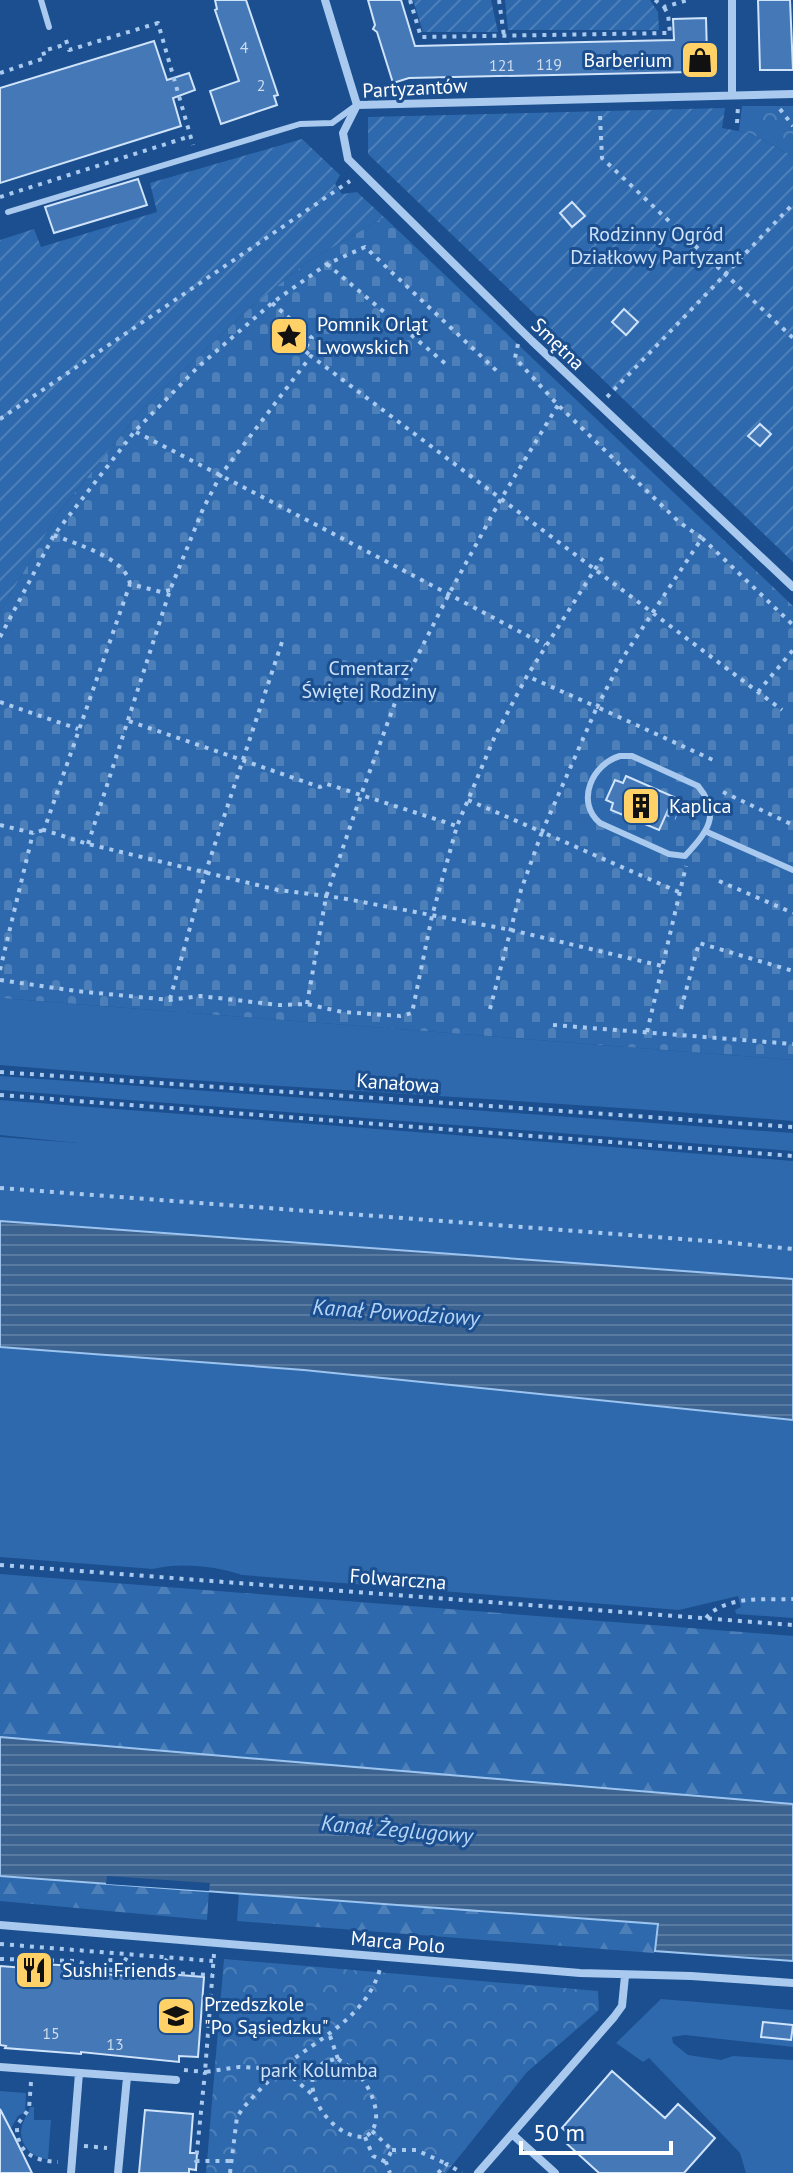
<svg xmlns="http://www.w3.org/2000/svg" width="793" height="2173" viewBox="0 0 793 2173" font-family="'PT Sans',sans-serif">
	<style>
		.grass { fill: #2e69ad }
		.forest { fill: url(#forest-firs) }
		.cemetery { fill: url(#cemetery-stones) }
		.park { fill: url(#park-crowns) }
		.garden { fill: url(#garden-furrows) }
		.water { fill: url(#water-rules); stroke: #9cc4f0; stroke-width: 2 }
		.pier { fill: #1b4f8f }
		.building { fill: #4478b7; stroke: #cfe3fa; stroke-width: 2 }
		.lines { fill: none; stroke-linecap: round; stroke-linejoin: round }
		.path { stroke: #a9c9ee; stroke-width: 4; stroke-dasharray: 4 6; stroke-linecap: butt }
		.service { stroke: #a9c9ee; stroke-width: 6 }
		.minor { stroke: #a9c9ee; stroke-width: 8 }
		.labels { text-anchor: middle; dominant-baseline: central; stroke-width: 6; stroke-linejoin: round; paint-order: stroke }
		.number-label { font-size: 16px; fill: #d0dded }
		.poi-label { font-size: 20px; fill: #fff; stroke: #1b4f8f; text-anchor: start }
		.street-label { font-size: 20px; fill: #fff; stroke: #1b4f8f }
		.park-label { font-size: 20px; fill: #cfe3fa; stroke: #1b4f8f }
		.water-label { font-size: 22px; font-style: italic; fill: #b5d3f5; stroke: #1b4f8f }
	</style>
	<defs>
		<pattern id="forest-firs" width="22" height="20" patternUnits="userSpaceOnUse" patternTransform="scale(2)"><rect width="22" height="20" fill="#2e69ad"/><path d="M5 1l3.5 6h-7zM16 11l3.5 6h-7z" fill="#4d80b9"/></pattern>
		<pattern id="cemetery-stones" width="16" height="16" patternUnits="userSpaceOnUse" patternTransform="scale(2)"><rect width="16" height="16" fill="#2e69ad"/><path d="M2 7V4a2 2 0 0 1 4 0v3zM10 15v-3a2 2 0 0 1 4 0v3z" fill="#4d80b9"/></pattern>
		<pattern id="park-crowns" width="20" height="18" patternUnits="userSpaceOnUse" patternTransform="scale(2)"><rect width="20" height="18" fill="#2e69ad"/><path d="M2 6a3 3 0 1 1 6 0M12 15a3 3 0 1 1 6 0" fill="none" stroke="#4d80b9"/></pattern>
		<pattern id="garden-furrows" width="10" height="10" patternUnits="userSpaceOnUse" patternTransform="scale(2)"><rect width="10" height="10" fill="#2e69ad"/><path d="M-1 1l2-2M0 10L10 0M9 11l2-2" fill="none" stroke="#4d80b9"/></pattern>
		<pattern id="water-rules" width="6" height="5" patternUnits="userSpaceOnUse" patternTransform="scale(2)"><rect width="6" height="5" fill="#3c6290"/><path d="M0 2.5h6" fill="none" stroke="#597aa1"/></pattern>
	</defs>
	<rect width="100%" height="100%" fill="#1b4f8f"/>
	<path class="grass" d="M 0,998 L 793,1060 L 793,1121 C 529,1099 264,1088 0,1065 Z
		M 0,1076 L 793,1133 L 793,1151 L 0,1090 Z
		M 0,1100 L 793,1161 L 793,1279 L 0,1221 L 0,1137 L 78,1143 L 0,1135 Z
		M 0,1347 L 304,1370 L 793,1420 L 793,1618 L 736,1614 L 735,1610 L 741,1607 L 738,1596 L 679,1610 L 242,1575 C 216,1566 180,1562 153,1569 L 0,1557 Z
		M 661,1999 L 793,2010 L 793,2047 L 685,2035 L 672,2037 L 673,2043 L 688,2055 L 721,2060 L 733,2056 L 793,2060 L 793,2173 L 746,2173 L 740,2153 L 649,2058 L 643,2062 L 616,2043 Z
		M 0,2091 L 26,2093 L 25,2112 L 18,2116 L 10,2130 L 0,2110 Z
		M 30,2107 L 34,2107 L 34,2120 L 51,2120 L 48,2159 C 32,2159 17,2142 22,2126 C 24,2118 28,2115 30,2107 Z"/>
	<path class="forest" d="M 0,1574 L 793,1636 L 793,1804 L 0,1737 Z
		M 0,1876 L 209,1891 L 207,1920 L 0,1901 Z
		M 239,1893 L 659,1924 L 654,1953 L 237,1921 Z"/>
	<path class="cemetery" d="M 384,217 L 793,606 L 793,1060 L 0,998 L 0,612 L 56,516 L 142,409 L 254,304 L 306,263 Z"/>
	<path class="park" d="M 742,106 L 793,106 L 793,156 L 749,133 L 739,131 Z
		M 224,1959 L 598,1991 L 599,2010 L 527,2072 L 446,2173 L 206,2173 Z"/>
	<path class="garden" d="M 413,0 L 491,0 L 498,32 L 423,32 Z
		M 505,0 L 650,0 L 658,12 L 659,30 L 508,30 Z
		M 725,108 L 722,128 L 749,133 L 793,156 L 793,562 L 368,154 L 368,117 Z
		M 302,139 L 340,175 L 335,184 L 342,194 L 357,192 L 384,217 L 306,263 L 254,304 L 142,409 L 56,516 L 0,612 L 0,240 L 34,229 L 41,247 L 157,212 L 150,183 Z"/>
	<path class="water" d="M 0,1221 L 793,1279 L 793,1420 L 304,1370 L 0,1347 Z
		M 0,1737 L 793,1804 L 793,1961 L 655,1951 L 658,1924 L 0,1876 Z"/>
	<path class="pier" d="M 107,1876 L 210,1883 L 209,1891 L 106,1884 Z"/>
	<path class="building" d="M 215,0 L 246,0 L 278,95 L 274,96 L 277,105 L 221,124 L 210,91 L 239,81 L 215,10 L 217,9 Z
		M 368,0 L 401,0 L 415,46 L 674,40 L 673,19 L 706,18 L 707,55 L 702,56 L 702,66 L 691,67 L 691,72 L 409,78 L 393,83 L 377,32 L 373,29 L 375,25 Z
		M 758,0 L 790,0 L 793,70 L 760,70 Z
		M 154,41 L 167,80 L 189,73 L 195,90 L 173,98 L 181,126 L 0,183 L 0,88 Z
		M 138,179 L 147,205 L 54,233 L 45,207 Z
		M 572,202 L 585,216 L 572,227 L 560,213 Z
		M 624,309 L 638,322 L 626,335 L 612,322 Z
		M 760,424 L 771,434 L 760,446 L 748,436 Z
		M 626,776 L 674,797 L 659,830 L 611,810 L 613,803 L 606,800 L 615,780 L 623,783 Z
		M 26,1963 L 74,1966 L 74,1971 L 115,1975 L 155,1978 L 155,1973 L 204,1977 L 198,2057 L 179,2056 L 179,2062 L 81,2052 L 81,2054 L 5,2048 L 6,2046 L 0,2045 L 0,1966 L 25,1968 Z
		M 763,2022 L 793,2025 L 791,2040 L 761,2037 Z
		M 612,2071 L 665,2118 L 678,2104 L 715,2138 L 684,2173 L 599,2173 L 566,2143 L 572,2137 L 562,2128 Z
		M 0,2109 L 15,2138 L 32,2173 L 0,2173 Z
		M 145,2110 L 193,2114 L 190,2153 L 197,2153 L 196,2170 L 189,2169 L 189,2173 L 139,2173 Z"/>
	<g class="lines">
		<path class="path" d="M 410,0 L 421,37 L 670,33 L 668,14 L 664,7
			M 499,0 L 504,36
			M 655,0 L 664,7 L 688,0
			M 66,40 L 69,50 L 158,23 L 193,145
			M 0,73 L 45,58 L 43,51 L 67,44
			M 780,109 L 793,126
			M 600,116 L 602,158 L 793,338
			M 737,123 L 738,106
			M 0,197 L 191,136
			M 327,264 L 447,365
			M 272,303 L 312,338 L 304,350 L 311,356
			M 518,344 L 515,358 L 558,405 L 679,522 L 702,538 L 622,659 L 597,707 L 527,676
			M 607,397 L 793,204
			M 0,419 L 350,181
			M 136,432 C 273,502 409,573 545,645
			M 54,535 C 78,545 126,558 130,584
			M 702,538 L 793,625
			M 170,590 L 161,592 L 130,584 L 44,830 L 88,844 L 278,890 L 341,898 L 511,930 L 662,966
			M 0,637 L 54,535 L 135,431 L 198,367 L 272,303 L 327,264 L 365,247 L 499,373
			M 758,692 L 793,650
			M 0,702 L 78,729
			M 129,721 L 320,787 L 327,784 L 457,826
			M 723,792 L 793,825
			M 468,800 L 542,832 L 597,707 L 713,760
			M 666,814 L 676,818
			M 0,825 L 33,833 L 44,830
			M 88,844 L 170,590 L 203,509 L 220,476 L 311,356 L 782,710
			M 719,881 L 793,913
			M 0,970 L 33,833
			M 0,980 L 76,991 L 170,1000 L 200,996 L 279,1005 L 307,1004 L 342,1012 L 400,1016 L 412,1013 L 432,916 L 457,826 L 495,736 L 527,676 L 604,555
			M 170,999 L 205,874 L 283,639
			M 307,1004 L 326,897 L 361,795 L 399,692 L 449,594 L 501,499 L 558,405
			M 490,1009 L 521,890 L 542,832 L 681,893
			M 681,1009 L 699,943 L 793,971
			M 553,1025 L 793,1044
			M 647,1032 L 686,866
			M 0,1072 L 793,1127
			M 0,1095 L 793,1156
			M 0,1188 L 723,1242 L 793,1249
			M 0,1565 L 793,1625
			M 706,1618 C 726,1595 764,1600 793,1599
			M 0,1944 L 213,1961
			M 214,1954 L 205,2072 L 239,2067 L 283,2069 L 314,2096
			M 0,1959 L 75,1961 L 111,1970 L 110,1953
			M 111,1970 L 212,1975
			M 120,1970 L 128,1955
			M 160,1971 L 168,1957
			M 330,2036 L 338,2059
			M 338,2059 C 347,2065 356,2071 363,2080 C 374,2095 385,2125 365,2137 C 324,2139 285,2064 338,2059 Z
			M 184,2070 L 205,2072 L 196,2161 L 231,2161
			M 31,2082 L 29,2109 L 17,2125 C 16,2153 34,2161 58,2162
			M 372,2131 L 392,2150 L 386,2162 L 390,2173
			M 365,2137 L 373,2156 L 386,2162
			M 84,2146 L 107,2148
			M 392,2150 L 416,2150 L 447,2164
			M 230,2173 L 237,2117 L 243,2108 C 260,2089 280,2068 302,2053 C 334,2030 368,2010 380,1969
			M 438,2173 L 447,2164 L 462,2173"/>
		<path class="service" d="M 41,0 L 49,27
			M 8,212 L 300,124 L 332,123 L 354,107
			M 620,756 L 632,756 L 698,786 C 722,815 707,832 685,856 L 669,854 L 600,823 C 575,802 592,764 620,756 Z
			M 707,832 L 793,870"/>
		<path class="minor" d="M 325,0 L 357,105
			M 732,0 L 732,94
			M 357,105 L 343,133 L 348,159 L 532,341 L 793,587
			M 357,105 L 793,94
			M 0,1925 L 580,1973 L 691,1976 L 793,1983
			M 0,2067 L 176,2080
			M 512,2134 L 555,2173
			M 71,2173 L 79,2073
			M 118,2173 L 127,2077
			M 478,2173 L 614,2017 L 622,2006 L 625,1976"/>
	</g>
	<defs>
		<symbol id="shop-square" viewBox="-11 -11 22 22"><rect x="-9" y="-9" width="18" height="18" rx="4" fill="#ffd166" stroke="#1b4f8f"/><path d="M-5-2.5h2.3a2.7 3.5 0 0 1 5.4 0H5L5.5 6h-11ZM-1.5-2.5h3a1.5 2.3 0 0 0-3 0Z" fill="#111"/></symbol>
		<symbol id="sight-square" viewBox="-11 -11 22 22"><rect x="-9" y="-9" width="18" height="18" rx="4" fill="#ffd166" stroke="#1b4f8f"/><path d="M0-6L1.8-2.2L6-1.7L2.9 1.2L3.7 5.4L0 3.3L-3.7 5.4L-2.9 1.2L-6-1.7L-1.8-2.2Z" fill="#111"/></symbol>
		<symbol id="building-square" viewBox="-11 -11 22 22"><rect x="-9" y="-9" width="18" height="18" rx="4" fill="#ffd166" stroke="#1b4f8f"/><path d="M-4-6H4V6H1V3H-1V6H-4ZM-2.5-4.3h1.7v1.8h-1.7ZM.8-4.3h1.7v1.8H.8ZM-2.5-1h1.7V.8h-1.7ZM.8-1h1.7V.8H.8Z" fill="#111"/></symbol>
		<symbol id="restaurant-square" viewBox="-11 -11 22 22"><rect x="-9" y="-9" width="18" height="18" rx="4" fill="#ffd166" stroke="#1b4f8f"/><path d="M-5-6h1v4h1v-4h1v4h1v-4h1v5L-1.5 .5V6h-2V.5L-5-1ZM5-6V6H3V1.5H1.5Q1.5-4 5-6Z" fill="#111"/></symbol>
		<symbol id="school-square" viewBox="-11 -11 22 22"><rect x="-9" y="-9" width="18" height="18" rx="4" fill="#ffd166" stroke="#1b4f8f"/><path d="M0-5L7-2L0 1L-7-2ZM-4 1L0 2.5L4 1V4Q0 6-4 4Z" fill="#111"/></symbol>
	</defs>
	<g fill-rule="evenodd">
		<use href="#shop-square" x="678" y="38" width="44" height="44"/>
		<use href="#sight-square" x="267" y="314" width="44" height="44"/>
		<use href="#building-square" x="619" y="784" width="44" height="44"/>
		<use href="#restaurant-square" x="12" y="1948" width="44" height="44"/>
		<use href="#school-square" x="154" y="1994" width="44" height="44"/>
	</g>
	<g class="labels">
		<g class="number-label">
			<text x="244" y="47">4</text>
			<text x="549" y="64">119</text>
			<text x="502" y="65">121</text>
			<text x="261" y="85">2</text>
			<text x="51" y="2033">15</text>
			<text x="115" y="2044">13</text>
		</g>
		<g class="poi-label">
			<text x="672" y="60" text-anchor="end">Barberium</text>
			<text x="317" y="324">Pomnik Orląt<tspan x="317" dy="23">Lwowskich</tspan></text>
			<text x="669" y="806">Kaplica</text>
			<text x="62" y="1970">Sushi Friends</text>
			<text x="204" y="2004">Przedszkole<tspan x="204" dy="23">"Po Sąsiedzku"</tspan></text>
		</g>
		<g class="street-label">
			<text transform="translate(415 88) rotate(-3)">Partyzantów</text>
			<text transform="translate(558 344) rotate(44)">Smętna</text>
			<text transform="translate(398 1083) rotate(4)">Kanałowa</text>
			<text transform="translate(398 1579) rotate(4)">Folwarczna</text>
			<text transform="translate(398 1942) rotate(5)">Marca Polo</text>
		</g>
		<g class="park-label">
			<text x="656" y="234">Rodzinny Ogród<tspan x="656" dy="23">Działkowy Partyzant</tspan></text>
			<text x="369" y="668">Cmentarz<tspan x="369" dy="23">Świętej Rodziny</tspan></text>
			<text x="319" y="2070">park Kolumba</text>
		</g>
		<g class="water-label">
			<text transform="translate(396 1312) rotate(4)">Kanał Powodziowy</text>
			<text transform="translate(397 1829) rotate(5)">Kanał Żeglugowy</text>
		</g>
	</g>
	<path d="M521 2141v12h150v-12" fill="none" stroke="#ffffff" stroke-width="4"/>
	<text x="533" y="2141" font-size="24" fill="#ffffff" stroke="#1b4f8f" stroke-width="6" paint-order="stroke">50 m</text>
</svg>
